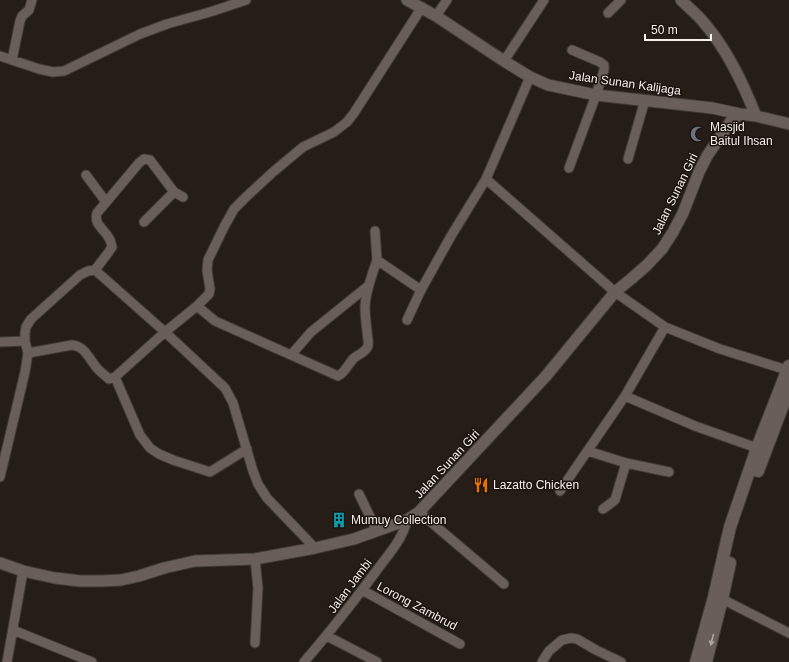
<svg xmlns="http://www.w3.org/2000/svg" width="789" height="662" viewBox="0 0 789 662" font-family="Arial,sans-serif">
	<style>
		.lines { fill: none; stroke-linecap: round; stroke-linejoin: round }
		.minor-casing { stroke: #423a38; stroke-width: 11 }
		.tertiary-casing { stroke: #423a38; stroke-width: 13 }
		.secondary-casing { stroke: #423a38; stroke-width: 14 }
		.minor { stroke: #695e59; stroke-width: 9 }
		.tertiary { stroke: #695e59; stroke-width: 11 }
		.secondary { stroke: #695e59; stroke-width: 12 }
		.oneway { fill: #b0a6a3 }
		.labels { text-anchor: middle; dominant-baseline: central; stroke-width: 3; stroke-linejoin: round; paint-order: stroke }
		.street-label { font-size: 12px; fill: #f6efed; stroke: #1d1410 }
		.poi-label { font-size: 12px; fill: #f6efed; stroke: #1d1410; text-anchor: start }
	</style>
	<rect width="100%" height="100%" fill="#261d19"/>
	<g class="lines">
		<defs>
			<path id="minor" d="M 608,13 L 621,0
				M 436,16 L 447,0
				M 0,56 L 39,69 L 53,72 L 64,71 L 140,34 L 167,24 L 210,12 L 246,0
				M 12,60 L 20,21 L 22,16 L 29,10 L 32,0
				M 504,61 L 544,0
				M 628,159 L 645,100
				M 569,168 L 596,95 L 604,70 L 604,65 L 600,62 L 572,50
				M 86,175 L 106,202
				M 486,179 L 615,292 L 665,327 L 720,349 L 787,370
				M 144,222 L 174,192
				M 375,231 L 377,260 L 421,290
				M 95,270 L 108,253 L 112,247 C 111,244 111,242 110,240 C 106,230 93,225 97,213 L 139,163 L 144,159 L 150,160 L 174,192 L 183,197
				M 368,286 L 311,332 L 291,355 L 338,376 C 345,373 348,364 354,358 C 359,354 366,352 368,346 C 369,341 367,336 367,331 C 366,323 365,314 365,306 C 366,290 372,275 377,260
				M 197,306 L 215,321 L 291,355
				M 407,320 L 421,290 L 451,236 L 486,179 L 530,77
				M 0,342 L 25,341
				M 28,353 L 72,345 C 85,346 89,359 97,368 C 100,372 105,375 109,379 L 115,377 L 165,332 L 197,306 L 209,294 L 210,289 L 207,270 L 208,260 L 224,227 L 234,209 L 247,196 L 273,172 L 303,147 L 334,132 L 347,122 L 354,113 L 422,7
				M 115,377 L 140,435 L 150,448 L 159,454 L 173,460 L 210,472 L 247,449
				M 625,396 L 695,426 L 757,448
				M 588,451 L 626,463 L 669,472
				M 0,477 L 25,372 L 28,353 L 25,341 L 25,333 L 26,327 L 31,319 L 80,275 L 88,271 L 95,270 L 165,332 L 225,388 L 233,403 L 253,471 L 258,484 L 267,498 L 315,548
				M 560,491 L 625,396 L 665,327
				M 359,494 L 377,531
				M 603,509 L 615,500 L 626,463
				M 419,512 L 504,584
				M 255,559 L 258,588 L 255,643
				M 362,590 L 460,644
				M 722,599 L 789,633
				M 13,630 L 92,662
				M 327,636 L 377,662
				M 7,662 L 23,571
				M 304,662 C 330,632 354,601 377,570 C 388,555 403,539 407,520
				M 542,662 L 549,651 L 562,640 L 571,638 L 577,639 L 596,650 L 621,662"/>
			<path id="tertiary" d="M 407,0 L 436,16 L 504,61 L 530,77 L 548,85 L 596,95 L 712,108 L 740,114 L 756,116 L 789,124
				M 681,0 C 689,8 698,15 705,24 C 728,51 743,83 756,116
				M 0,563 L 23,571 L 55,578 L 80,581 L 103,581 L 121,580 L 139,576 L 164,568 L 195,561 L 255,559 L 315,548 L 354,539 L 407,520 L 419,512 L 546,376 L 615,292 L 631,279 L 647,265 L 662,249 L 673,232 L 683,213 L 699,172 L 707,156 L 731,121 L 740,114"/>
			<path id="secondary" d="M 758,471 L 789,389
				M 696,662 L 714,597 L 730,527 L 757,448 L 789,366
				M 706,662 L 722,599 L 730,563"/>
		</defs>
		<use href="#minor" class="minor-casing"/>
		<use href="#tertiary" class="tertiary-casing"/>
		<use href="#secondary" class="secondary-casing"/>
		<use href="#minor" class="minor"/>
		<use href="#tertiary" class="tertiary"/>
		<use href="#secondary" class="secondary"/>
	</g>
	<defs><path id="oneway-solid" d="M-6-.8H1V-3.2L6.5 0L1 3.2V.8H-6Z"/></defs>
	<use class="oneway" href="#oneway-solid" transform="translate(712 640) rotate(104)"/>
	<defs>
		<symbol id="mosque-bare" viewBox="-9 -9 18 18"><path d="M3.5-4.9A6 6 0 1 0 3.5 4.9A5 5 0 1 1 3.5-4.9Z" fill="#6b7280" stroke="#1d1410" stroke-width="2.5" paint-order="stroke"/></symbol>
		<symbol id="restaurant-bare" viewBox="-9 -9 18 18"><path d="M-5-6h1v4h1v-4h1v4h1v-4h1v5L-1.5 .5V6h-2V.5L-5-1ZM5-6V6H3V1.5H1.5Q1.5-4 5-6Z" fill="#e8710a" stroke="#1d1410" stroke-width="2.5" paint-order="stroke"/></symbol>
		<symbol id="building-bare" viewBox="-9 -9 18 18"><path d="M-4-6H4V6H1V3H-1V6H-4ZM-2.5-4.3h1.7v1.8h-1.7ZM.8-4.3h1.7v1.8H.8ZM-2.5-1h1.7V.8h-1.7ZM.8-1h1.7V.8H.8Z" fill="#0f9aa8" stroke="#1d1410" stroke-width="2.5" paint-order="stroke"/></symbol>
	</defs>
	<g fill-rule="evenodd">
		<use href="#mosque-bare" x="687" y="123" width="22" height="22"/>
		<use href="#restaurant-bare" x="470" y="474" width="22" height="22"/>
		<use href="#building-bare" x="328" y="509" width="22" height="22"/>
	</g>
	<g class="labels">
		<g class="street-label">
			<text transform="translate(625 83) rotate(8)">Jalan Sunan Kalijaga</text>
			<text transform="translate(675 194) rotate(-64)">Jalan Sunan Giri</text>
			<text transform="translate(447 464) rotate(-47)">Jalan Sunan Giri</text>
			<text transform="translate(350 586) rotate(-53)">Jalan Jambi</text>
			<text transform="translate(417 606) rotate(28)">Lorong Zambrud</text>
		</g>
		<g class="poi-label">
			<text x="710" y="127">Masjid<tspan x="710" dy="14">Baitul Ihsan</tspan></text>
			<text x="493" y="485">Lazatto Chicken</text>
			<text x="351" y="520">Mumuy Collection</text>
		</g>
	</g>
	<path d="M645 34v6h66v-6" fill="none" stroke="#f6efed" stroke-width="2"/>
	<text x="651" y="34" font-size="12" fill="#f6efed" stroke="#1d1410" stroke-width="3" paint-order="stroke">50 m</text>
</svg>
